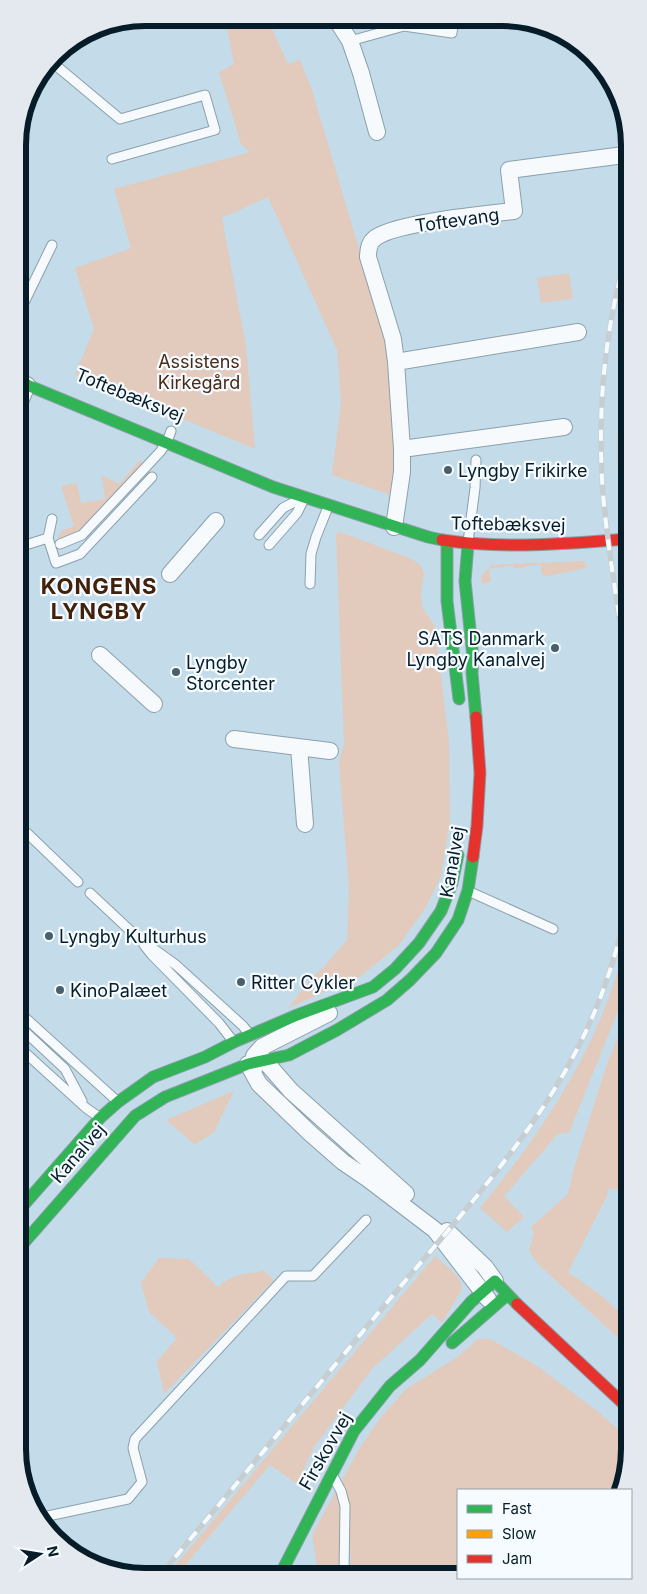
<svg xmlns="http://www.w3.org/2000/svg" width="647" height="1594" viewBox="0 0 647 1594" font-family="Inter,sans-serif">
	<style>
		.green { fill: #e2cabc }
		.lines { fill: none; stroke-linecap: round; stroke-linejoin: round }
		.lane-casing { stroke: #8ba0ab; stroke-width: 11 }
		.street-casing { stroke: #8ba0ab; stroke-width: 18 }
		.fast-casing { stroke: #8ba0ab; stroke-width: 13 }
		.slow-casing { stroke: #8ba0ab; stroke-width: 13 }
		.jam-casing { stroke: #8ba0ab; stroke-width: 13 }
		.lane { stroke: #f6fafc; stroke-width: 9 }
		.street { stroke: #f6fafc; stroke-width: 16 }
		.fast { stroke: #30b455; stroke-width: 11 }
		.slow { stroke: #ff9f0a; stroke-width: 11 }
		.jam { stroke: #e5322d; stroke-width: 11 }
		.rail-casing { stroke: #c6ced2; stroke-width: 5.5 }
		.rail { stroke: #f6fbff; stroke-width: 4; stroke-dasharray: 11; stroke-linecap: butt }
		.poi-dot { fill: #48606d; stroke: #f6fbff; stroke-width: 2 }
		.labels { text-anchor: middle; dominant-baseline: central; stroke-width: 4.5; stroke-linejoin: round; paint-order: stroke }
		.street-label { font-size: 18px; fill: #061d29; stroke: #f6fbff }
		.park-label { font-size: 18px; fill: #4b2a15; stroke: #f6fbff }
		.poi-label { font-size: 18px; fill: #061d29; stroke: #f6fbff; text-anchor: start }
		.district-label { font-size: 22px; font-weight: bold; letter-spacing: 1px; fill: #41210a; stroke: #f6fbff }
		.rim { fill: none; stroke: #061d29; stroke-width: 6 }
	</style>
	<rect width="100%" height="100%" fill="#c4dcea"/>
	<path class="green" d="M 225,18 L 267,18 L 288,64 L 300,60 L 312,90 L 386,340 L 394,457 L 391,495 L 332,475 L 341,403 L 337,350 L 268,197 L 222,218 L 246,346 L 255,449 L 75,374 L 94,329 L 75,268 L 131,248 L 114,189 L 250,152 L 241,144 L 219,72 L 234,64 Z
		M 569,273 L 573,299 L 541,303 L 537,278 Z
		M 626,414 L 626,517 L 623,517 C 619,486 615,455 619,424 L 624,423 L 624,418 Z
		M 140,460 L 144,463 L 79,531 L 58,539 L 58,535 L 63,530 L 74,526 L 61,486 L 77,483 L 81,503 L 105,499 L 102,475 L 119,484 Z
		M 340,532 L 412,559 L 422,567 L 424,574 L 421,592 L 422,607 L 435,626 L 449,743 L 450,821 L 441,876 L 426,907 L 399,945 L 361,976 L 288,1008 L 312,977 L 323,968 L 347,940 L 349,890 L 339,762 L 344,744 L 336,534 Z
		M 583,561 L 585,562 L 587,568 L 543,577 L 540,564 L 515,569 L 514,565 L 489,569 L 491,582 L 481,584 L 482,575 L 492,565 Z
		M 628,936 L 628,986 L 569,1133 L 558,1134 L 504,1196 L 524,1217 L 507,1232 L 480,1208 C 492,1194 502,1180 513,1166 C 567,1094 606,1024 628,936 Z
		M 628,1014 L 628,1189 L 608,1189 L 607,1196 L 568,1272 L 603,1297 L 629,1322 L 629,1348 L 538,1264 L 529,1251 L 534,1233 L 531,1227 L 568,1194 L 574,1168 L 608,1061 Z
		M 234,1091 L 214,1132 L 195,1145 L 166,1120 Z
		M 435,1256 C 444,1265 462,1275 462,1289 L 442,1323 L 432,1314 L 372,1369 L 314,1447 L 297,1484 L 270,1465 L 178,1574 L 168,1574 Z
		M 159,1258 L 189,1259 L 218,1287 C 233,1273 245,1274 264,1271 L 274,1280 L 164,1394 L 157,1361 L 177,1338 L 149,1312 L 141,1282 Z
		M 478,1339 L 490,1339 L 537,1366 L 597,1411 L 629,1439 L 629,1457 L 617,1490 L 458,1490 L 458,1573 L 351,1573 L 349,1503 L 342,1480 L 359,1449 L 381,1417 L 406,1389 L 456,1358 Z
		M 336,1491 C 343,1517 340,1546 340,1573 L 316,1573 L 316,1560 L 312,1535 Z"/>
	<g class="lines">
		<defs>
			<path id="lane" d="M 350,41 L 404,26 L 452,33 L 454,19
				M 53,63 L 120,119 L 205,95 L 215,130 L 112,159
				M 18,284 L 21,277
				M 18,315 L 52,245
				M 52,519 L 48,538 L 56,563 L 80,554 L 152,477
				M 259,535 L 283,508 L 298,500
				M 468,542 L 475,488 L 476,460
				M 60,544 L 82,535 L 160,452 L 167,442 L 171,431
				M 269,545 L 297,513 L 304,499
				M 19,547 L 48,538
				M 310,584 L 311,554 L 316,537 L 328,507
				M 27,833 L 78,882
				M 468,891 L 553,929
				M 90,893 L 137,937 L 176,965 L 243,1026 L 250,1035
				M 144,945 L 152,955 L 219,1023 L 233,1041
				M 20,1013 L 117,1101
				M 20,1027 L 65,1069 L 82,1101
				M 20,1048 L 86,1108 L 99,1117
				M 334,1478 L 341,1491 L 345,1506 L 344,1573
				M 43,1517 L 128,1499 L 142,1482 L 133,1448 L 135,1439 L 286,1276 L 313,1276 L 366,1220"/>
			<path id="street" d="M 336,19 L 350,41 L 361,73 L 377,132
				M 396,362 L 578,332
				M 19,404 L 27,385
				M 402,449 L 564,427
				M 394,527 L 402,472 L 402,449 L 396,362 L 393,339 L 368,257 C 368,250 369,243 374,239 C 391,223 488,214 514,211 L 509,170 L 624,155
				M 170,574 L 216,521
				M 100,655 L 154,704
				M 234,739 L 330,751
				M 299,747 L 305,824
				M 264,1060 L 291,1091 L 406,1194
				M 248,1064 L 259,1084 L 311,1134 L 343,1162 L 368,1179 L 435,1230 L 488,1299
				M 254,1070 L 254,1056 L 262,1047 L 329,1013
				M 447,1231 L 485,1267 L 495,1281"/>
			<path id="fast" d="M 19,378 L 27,385 L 273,487 L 428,537 L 442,540
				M 447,542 L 447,601 L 459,699
				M 468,544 L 465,581 L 473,658 L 472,673 L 476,717
				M 21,1208 L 100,1118 L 118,1102 L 153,1077 L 205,1057 L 234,1042 L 297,1015 L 373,987 L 395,969 L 419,943 L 441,911 L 452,883 L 458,855
				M 21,1246 L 135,1116 L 165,1097 L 248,1064 L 289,1055 L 337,1030 L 387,1000 L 410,980 L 436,953 L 458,920 L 468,890 L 473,857
				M 452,1343 L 507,1295
				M 281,1573 L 354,1431 L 390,1386 L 420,1360 L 471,1302 L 495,1281 L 517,1304"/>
			<path id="slow" d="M 36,82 L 69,44"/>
			<path id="jam" d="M 442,540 C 502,549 566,544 626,539
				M 473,857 L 477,826 L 480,773 L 476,717
				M 517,1304 L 629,1409"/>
		</defs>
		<use href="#lane" class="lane-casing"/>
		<use href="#street" class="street-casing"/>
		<use href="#fast" class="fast-casing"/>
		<use href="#slow" class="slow-casing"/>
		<use href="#jam" class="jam-casing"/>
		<use href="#lane" class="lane"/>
		<use href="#street" class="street"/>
		<use href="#fast" class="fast"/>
		<use href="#slow" class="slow"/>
		<use href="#jam" class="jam"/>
		<defs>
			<path id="rail" d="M 626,256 C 605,329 598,404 602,479 C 606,544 619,608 627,672
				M 161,1574 C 236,1485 310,1395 384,1306 C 450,1227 526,1146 574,1055 C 600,1007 617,955 628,902"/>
		</defs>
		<use href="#rail" class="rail-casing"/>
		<use href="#rail" class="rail"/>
	</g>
	<g class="poi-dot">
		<circle cx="448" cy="470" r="5"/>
		<circle cx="555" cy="648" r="5"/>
		<circle cx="176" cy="672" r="5"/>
		<circle cx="49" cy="936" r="5"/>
		<circle cx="241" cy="982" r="5"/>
		<circle cx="60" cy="990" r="5"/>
	</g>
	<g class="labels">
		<g class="street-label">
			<text transform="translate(457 220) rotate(-8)">Toftevang</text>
			<text transform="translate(130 395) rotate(22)">Toftebæksvej</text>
			<text transform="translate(508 524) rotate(1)">Toftebæksvej</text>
			<text transform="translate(452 862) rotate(-80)">Kanalvej</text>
			<text transform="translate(78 1153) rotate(-49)">Kanalvej</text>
			<text transform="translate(325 1451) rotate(-60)">Firskovvej</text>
		</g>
		<g class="park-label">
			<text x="199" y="361">Assistens<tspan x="199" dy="21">Kirkegård</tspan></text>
		</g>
		<g class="poi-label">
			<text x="458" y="470">Lyngby Frikirke</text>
			<text x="545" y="638" text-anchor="end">SATS Danmark<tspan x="545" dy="21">Lyngby Kanalvej</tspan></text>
			<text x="186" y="662">Lyngby<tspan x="186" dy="21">Storcenter</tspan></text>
			<text x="59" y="936">Lyngby Kulturhus</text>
			<text x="251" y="982">Ritter Cykler</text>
			<text x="70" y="990">KinoPalæet</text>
		</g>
		<g class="district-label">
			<text x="99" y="586">KONGENS<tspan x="99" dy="25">LYNGBY</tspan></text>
		</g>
	</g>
	<path d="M0 0H647V1594H0ZM145 26H502A119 119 0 0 1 621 145V1449A119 119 0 0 1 502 1568H145A119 119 0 0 1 26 1449V145A119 119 0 0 1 145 26Z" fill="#e3e9ee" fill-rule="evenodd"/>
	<path class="rim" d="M145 26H502A119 119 0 0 1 621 145V1449A119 119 0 0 1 502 1568H145A119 119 0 0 1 26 1449V145A119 119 0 0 1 145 26Z"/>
	<rect x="457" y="1489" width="175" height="90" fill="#f6fbff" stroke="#96a2a9"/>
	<rect x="467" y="1505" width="25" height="8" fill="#30b455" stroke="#96a2a9"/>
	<text x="502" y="1514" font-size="15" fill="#061d29">Fast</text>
	<rect x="467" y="1530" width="25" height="8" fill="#ff9f0a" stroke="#96a2a9"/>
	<text x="502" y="1539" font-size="15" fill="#061d29">Slow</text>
	<rect x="467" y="1555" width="25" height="8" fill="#e5322d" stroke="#96a2a9"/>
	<text x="502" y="1564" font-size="15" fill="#061d29">Jam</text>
	<g transform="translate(40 1554) rotate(78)" stroke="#f6fbff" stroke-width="4" paint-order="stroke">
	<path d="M0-4L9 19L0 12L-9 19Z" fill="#061d29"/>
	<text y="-8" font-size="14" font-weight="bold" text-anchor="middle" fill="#061d29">N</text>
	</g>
</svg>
